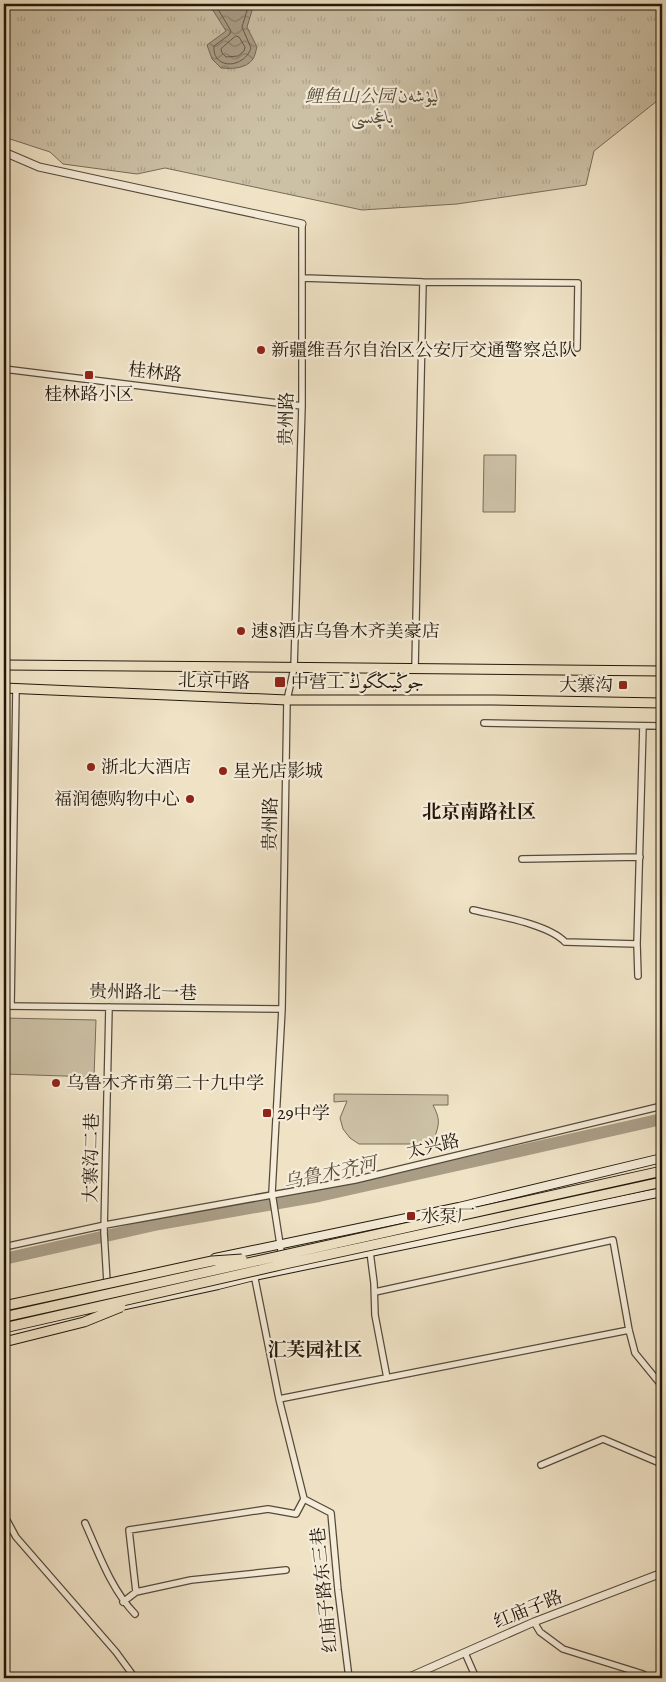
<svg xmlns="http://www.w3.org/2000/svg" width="666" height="1682" viewBox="0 0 666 1682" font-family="Alegreya,Amiri,'Noto Serif SC',serif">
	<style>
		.grass { fill: #ccc0a5; stroke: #776c58 }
		.park { fill: url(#park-tufts); stroke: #776c58 }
		.water { fill: url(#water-waves); stroke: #736855 }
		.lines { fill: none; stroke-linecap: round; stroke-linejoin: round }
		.shore { stroke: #665a48; stroke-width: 1 }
		.river { stroke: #a99d86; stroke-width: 12 }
		.minor-casing { stroke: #554a3a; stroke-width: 8 }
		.tertiary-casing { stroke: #554a3a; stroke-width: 9 }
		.secondary-casing { stroke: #22180b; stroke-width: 10 }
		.primary-casing { stroke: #22180b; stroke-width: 11 }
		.minor { stroke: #f5ecd9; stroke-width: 5.5 }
		.tertiary { stroke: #f5ecd9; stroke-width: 7 }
		.secondary { stroke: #f5ecd9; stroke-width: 8 }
		.primary { stroke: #efe2c5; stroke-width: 9 }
		.trunk-bridge-casing { stroke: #22180b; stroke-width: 11; stroke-linecap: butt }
		.trunk-bridge { stroke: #efe2c5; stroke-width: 9 }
		.poi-dot { fill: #8f2418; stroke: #f5ecd9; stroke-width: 2 }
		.labels { text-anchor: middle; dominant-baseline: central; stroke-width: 4.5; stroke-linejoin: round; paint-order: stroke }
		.park-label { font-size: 18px; font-style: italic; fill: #554a39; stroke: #f5ecd9 }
		.poi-label { font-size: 18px; fill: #22180b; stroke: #f5ecd9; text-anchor: start }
		.street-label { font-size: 18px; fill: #22180b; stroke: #f5ecd9 }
		.neighbourhood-label { font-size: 19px; font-weight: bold; fill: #22180b; stroke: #f5ecd9 }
		.water-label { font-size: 19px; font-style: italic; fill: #584d3c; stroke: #f5ecd9 }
	</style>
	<defs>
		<pattern id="park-tufts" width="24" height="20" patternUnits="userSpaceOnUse" patternTransform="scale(1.25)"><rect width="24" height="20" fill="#ccc0a5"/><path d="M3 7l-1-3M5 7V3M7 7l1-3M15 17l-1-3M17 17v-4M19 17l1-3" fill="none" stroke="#afa48d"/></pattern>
		<pattern id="water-waves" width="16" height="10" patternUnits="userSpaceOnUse" patternTransform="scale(1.25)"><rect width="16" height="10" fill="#a99d86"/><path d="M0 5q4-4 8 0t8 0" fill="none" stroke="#897f6c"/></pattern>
	</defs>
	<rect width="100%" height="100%" fill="#efe2c5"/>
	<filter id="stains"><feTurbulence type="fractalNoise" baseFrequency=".004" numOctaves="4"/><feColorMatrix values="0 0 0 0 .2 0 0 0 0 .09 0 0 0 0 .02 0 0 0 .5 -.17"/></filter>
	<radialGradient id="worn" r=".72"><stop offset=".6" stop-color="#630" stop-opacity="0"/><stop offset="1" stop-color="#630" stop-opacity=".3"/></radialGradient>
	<path class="grass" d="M 484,455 L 516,455 L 515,512 L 483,512 Z
		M 4,1018 L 96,1020 L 94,1077 L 4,1074 Z
		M 334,1094 L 448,1095 L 448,1105 L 433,1105 C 440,1119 440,1123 434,1139 L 422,1144 L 359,1144 L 350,1138 L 343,1129 L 340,1118 L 347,1101 L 334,1102 Z"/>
	<path class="park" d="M 4,4 L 662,4 L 662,97 L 594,151 L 586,185 L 457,204 L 362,210 L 165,168 L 137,174 L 63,164 L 50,152 L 4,137 L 4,124 L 8,106 L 4,104 Z"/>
	<path class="water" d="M 209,4 L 254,4 L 247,27 L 257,47 C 256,50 255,56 253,59 C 246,69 231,69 221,68 L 212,59 L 207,45 L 226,31 Z"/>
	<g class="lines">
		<path class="shore" d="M 215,4 L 231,31 L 229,35 L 214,46 C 212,70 244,69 251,48 L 242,27 L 249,4
			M 236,36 L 239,37 L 245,47 L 244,51 L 238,56 L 226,57 L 222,53 L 221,49 Z"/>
		<path class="river" d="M 4,1259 L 159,1224 L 319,1196 L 662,1119"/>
		<defs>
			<path id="minor" d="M 303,278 L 423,282 L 578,283 L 577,348
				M 4,369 L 302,406
				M 415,668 L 423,282
				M 484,723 L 662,726
				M 522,859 L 640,857
				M 473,910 C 498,916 548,924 565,942 L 637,944
				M 638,976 L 637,944 L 643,726
				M 4,1006 L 282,1009
				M 11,1006 L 16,689
				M 109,1007 L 104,1232 L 107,1282 L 110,1307
				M 4,1247 L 105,1225 L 355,1180 L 662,1106
				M 370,1252 L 374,1283 L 375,1315 L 387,1378
				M 282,1257 L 272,1193 L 282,1009 L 287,700 L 294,668 L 302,406 L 302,224
				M 254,1274 L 279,1399 L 304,1499 L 331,1513 L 338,1590 L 349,1678
				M 375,1292 L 613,1240 L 629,1330 L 635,1353 L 662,1386
				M 279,1399 L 629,1330
				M 541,1465 L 603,1439 L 662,1464
				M 4,1515 L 16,1537 L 116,1652 L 135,1678
				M 85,1523 C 99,1554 111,1589 135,1614
				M 136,1592 L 129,1530 L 268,1509 L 296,1514 L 304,1499
				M 123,1602 L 136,1592 L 191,1580 L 286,1570
				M 534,1622 L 540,1632 L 563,1649 L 643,1674 L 649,1678
				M 465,1653 L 476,1678"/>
			<path id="tertiary" d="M 4,152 L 39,167 L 302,224
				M 407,1678 L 534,1622 L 662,1573"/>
			<path id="secondary" d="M 215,1258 L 459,1207 L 662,1158
				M 116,1307 L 218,1285 L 254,1276 L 662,1192
				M 4,1336 L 105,1310"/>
			<path id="primary" d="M 4,665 C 223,667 443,668 662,671
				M 4,688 L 287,700 L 493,700 L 662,703"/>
		</defs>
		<use href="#minor" class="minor-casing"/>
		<use href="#tertiary" class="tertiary-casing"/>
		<use href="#secondary" class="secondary-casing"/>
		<use href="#primary" class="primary-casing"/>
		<use href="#minor" class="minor"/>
		<use href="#tertiary" class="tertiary"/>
		<use href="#secondary" class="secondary"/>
		<use href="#primary" class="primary"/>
		<defs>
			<path id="trunk-bridge" d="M 4,1306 L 212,1261 L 242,1259
				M 4,1317 L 662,1171
				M 4,1328 L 285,1264 L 662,1182
				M 4,1342 L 84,1322 L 121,1307"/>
		</defs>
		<use href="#trunk-bridge" class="trunk-bridge-casing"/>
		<use href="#trunk-bridge" class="trunk-bridge"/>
	</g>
	<g class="poi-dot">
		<circle cx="261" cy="350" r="5"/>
		<rect x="84" y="370" width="10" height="10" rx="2.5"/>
		<circle cx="241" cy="631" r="5"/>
		<rect x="274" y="676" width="12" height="12" rx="2.5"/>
		<rect x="618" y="680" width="10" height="10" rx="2.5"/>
		<circle cx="91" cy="767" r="5"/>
		<circle cx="223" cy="771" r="5"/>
		<circle cx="190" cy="799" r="5"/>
		<circle cx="56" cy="1083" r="5"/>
		<rect x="262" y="1108" width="10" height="10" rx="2.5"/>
		<rect x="406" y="1211" width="10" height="10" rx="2.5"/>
	</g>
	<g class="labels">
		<g class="park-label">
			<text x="372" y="96">鲤鱼山公园 ليۇشەن<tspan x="372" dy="21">باغچىسى</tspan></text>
		</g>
		<g class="poi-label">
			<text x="271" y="350">新疆维吾尔自治区公安厅交通警察总队</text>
			<text x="89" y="394" text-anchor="middle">桂林路小区</text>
			<text x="251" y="631">速8酒店乌鲁木齐美豪店</text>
			<text x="291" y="682">中营工 جوڭيىڭگوڭ</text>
			<text x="613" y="685" text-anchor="end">大寨沟</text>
			<text x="101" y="767">浙北大酒店</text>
			<text x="233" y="771">星光店影城</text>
			<text x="180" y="799" text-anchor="end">福润德购物中心</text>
			<text x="66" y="1083">乌鲁木齐市第二十九中学</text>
			<text x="277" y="1113">29中学</text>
			<text x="421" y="1216">水泵厂</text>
		</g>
		<g class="street-label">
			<text transform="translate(155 372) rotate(7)">桂林路</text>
			<text transform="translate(286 419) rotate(-89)">贵州路</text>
			<text transform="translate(214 681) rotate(2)">北京中路</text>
			<text transform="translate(270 824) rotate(-89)">贵州路</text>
			<text transform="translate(143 992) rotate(1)">贵州路北一巷</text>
			<text transform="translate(433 1146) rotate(-13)">太兴路</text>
			<text transform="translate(91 1158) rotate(-89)">大寨沟二巷</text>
			<text transform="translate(324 1590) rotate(-96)">红庙子路东三巷</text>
			<text transform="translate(528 1609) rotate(-22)">红庙子路</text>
		</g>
		<g class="neighbourhood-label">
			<text x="479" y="812">北京南路社区</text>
			<text x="315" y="1350">汇芙园社区</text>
		</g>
		<g class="water-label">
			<text transform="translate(330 1173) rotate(-12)">乌鲁木齐河</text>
		</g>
	</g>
	<rect width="666" height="1682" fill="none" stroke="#efe2c5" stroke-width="20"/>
	<rect x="5" y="5" width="656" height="1672" fill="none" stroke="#22180b" stroke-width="2.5"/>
	<rect x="10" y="10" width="646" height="1662" fill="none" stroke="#22180b"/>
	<rect width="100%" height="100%" filter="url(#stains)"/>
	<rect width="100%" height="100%" fill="url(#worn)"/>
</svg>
